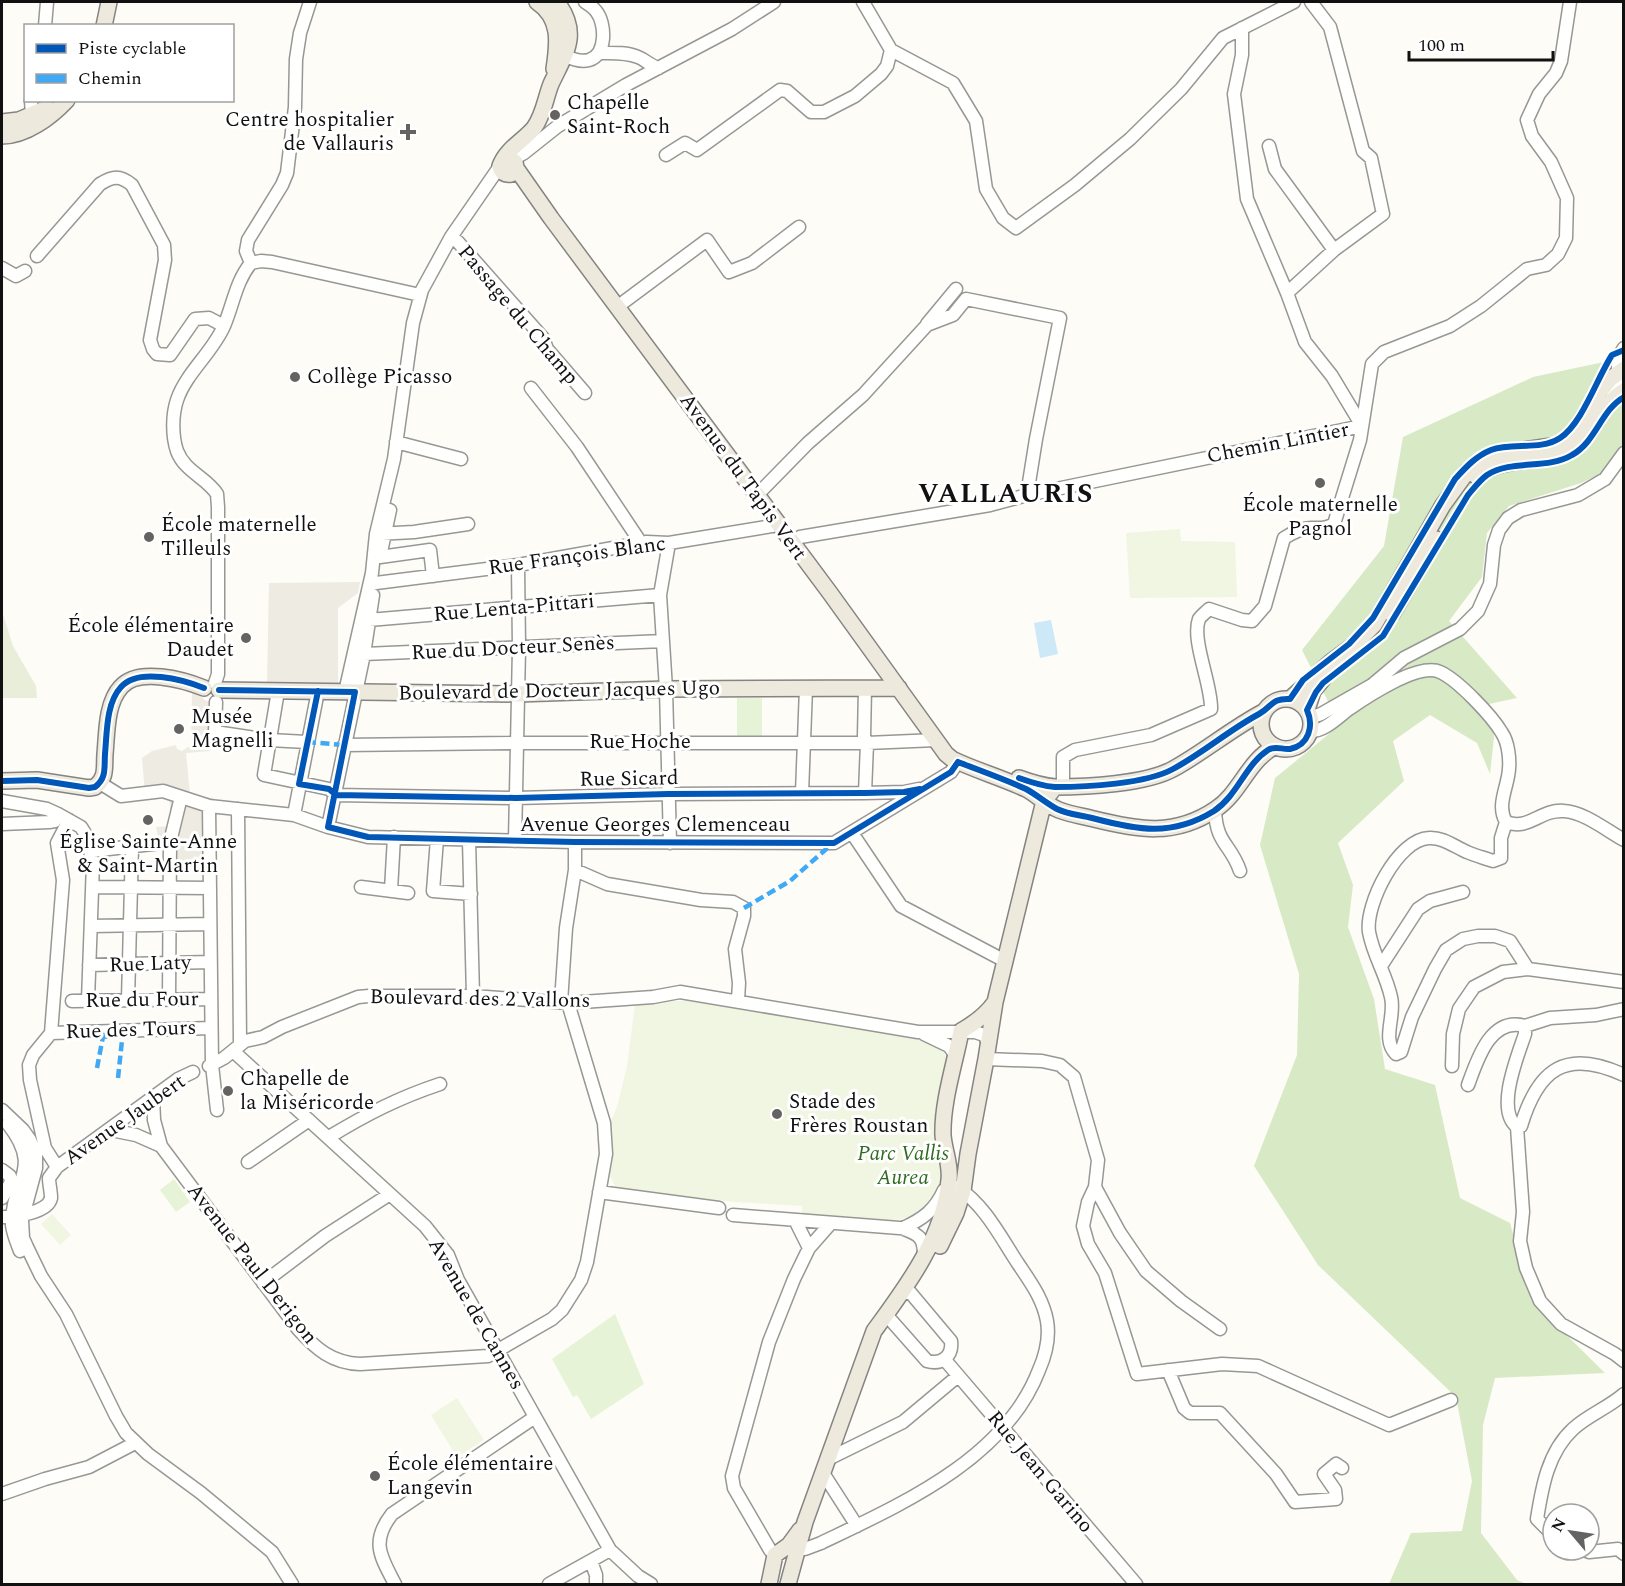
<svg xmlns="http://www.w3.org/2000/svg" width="1625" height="1586" viewBox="0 0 1625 1586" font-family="Spectral,serif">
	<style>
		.green { fill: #e7f3d7 }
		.forest { fill: #d8eac5 }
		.cemetery { fill: #e9eedb }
		.pitch { fill: #f0f6e1 }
		.plaza { fill: #edebe2 }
		.water { fill: #cde8f7 }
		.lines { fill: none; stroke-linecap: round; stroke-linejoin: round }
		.minor-casing { stroke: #979795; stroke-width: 15 }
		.major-casing { stroke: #858482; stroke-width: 18 }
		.minor { stroke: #fffffe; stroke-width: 12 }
		.major { stroke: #ede9dc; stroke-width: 15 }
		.quiet { stroke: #3fa9f5; stroke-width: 4.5; stroke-dasharray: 9 4.5; stroke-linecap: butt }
		.cycleway-casing { stroke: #fff; stroke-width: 10 }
		.cycleway { stroke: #0057b8; stroke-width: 6 }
		.poi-dot { fill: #646362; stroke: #fff; stroke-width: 2 }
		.labels { text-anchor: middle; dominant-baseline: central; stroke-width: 6; stroke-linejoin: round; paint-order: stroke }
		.poi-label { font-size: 21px; fill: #111; stroke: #fff; text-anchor: start }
		.street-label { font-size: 21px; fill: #111; stroke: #fff }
		.park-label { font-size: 21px; font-style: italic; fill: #2f6b1f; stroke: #fff }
		.district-label { font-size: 27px; font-weight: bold; letter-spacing: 1.5px; fill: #111; stroke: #fff }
	</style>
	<rect width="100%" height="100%" fill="#fdfcf7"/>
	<path class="green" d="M 737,698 L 762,698 L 762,737 L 737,738 Z
		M 174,1179 L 190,1202 L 176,1212 L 160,1190 Z
		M 615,1314 L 644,1384 L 591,1419 L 577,1395 L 573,1397 L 552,1359 Z"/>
	<path class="forest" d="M 1623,358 L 1623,463 L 1581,483 L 1509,506 L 1487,533 L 1482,577 L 1449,621 L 1517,698 L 1489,704 L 1494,737 L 1490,774 L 1477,743 L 1430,715 L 1393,741 L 1404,781 L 1338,843 L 1353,885 L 1348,927 L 1374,999 L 1385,1069 L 1435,1085 L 1460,1198 L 1510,1223 L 1531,1300 L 1605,1373 L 1495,1378 L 1483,1425 L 1481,1533 L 1517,1580 L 1526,1584 L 1389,1584 L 1411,1533 L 1462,1531 L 1472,1481 L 1456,1397 L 1318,1265 L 1254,1166 L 1297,1055 L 1299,974 L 1260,845 L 1275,778 L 1340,725 L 1302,650 L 1384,546 L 1403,437 L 1533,377 Z"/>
	<path class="cemetery" d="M 2,611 L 13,646 L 36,686 L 37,698 L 2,698 Z"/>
	<path class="pitch" d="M 1180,529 L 1181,541 L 1235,542 L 1237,597 L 1130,598 L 1126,533 Z
		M 667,1001 L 688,1001 L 764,1013 L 927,1041 C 940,1047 946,1052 949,1067 L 941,1188 L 925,1208 L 906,1218 L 886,1221 L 802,1214 L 802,1206 L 736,1202 L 618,1189 L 615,1186 L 610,1176 L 611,1121 L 617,1107 L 627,1066 L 635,1005 Z
		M 52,1214 L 71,1235 L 60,1245 L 41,1224 Z
		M 457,1398 L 484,1440 L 457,1457 L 431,1415 Z"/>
	<path class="plaza" d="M 360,582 L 358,593 L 338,608 L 338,683 L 267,684 L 269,583 Z
		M 192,692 L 198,694 L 206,701 L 211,701 L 210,751 L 186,753 L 190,795 L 213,798 L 214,863 L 177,864 L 176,839 L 159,842 L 156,827 L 171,826 L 169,793 L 145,793 L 142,758 L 152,751 L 176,745 L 177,749 L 182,751 L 191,745 Z"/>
	<path class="water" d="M 1051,620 L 1058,654 L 1040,658 L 1034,623 Z"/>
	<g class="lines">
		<defs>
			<path id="minor" d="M 863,2 L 891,50 L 953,83 L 976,121 L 986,189 L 1003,218 L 1016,228 L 1075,185 L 1130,139 L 1181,89 L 1223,38 L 1294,2
				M 45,26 L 47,2
				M 1242,28 L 1242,55 L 1234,94 L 1247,199 L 1287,293 L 1305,342 L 1332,376 L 1362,426
				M 562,49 L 566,56 C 572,59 581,62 589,60 C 607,55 606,23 596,11 C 593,7 588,4 585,2
				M 599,53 C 612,53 626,52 638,57 C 646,60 650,66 659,68
				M 31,100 L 32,116
				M 1269,146 L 1275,169 L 1334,250
				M 666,155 L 685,143 L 697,150 L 780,90 L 787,91 L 811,112 L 824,112 L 855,96 L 881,74 L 887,66 L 891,50
				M 517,157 L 524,153 L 558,126 L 626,85 L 732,29 L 774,2
				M 451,237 L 458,242 L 543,338 L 547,349 L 585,393
				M 37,256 L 100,184 C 113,176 120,175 132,185 L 164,245 L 165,260 L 150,340 L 153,349 L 157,354 L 170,355 L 195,319 L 209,318 L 224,326
				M 251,263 L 246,251 L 248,240 L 282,185 L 287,173 L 295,107 L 296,59 L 300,33 L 310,2
				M 251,263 L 261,261 L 272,262 L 420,295
				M 2,268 L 16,276 L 25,271
				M 1287,293 L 1334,250 L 1383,214 L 1371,158 L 1363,151 L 1330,27 L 1311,2
				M 617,307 L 707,240 L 729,272 L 752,263 L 799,227
				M 927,324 L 956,289
				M 531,388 L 577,447 L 641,543
				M 1611,400 C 1613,394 1617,387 1617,381 C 1618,370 1617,357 1624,348
				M 396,442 L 461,459
				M 757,495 L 808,443 L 863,395 L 927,325 L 953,315 L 966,299 L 1060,318 L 1036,439 L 1027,495
				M 377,534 L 414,532 L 468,524
				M 790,542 L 800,537 L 990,505 L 1027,495 L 1362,426
				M 669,543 L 660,595 L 666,689 L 670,843
				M 381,552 L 390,510
				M 380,557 L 430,550 L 433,576
				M 376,583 L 518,565 L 647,542 L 669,543 L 778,525
				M 369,620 L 660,595
				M 364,654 L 663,641
				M 215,683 L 218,674 L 218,507 L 217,494 C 206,477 185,472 177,451 C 172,436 172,415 177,400 C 186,373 212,353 224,326 C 233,305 236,281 251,263
				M 278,691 L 264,775 L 329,789 L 336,795 L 516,798 L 668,794 L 865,793 L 904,792 L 919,789
				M 345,692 L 372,573 L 376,534 L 394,459 L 413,323 L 422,290 L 451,237 L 500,166
				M 216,702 L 215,732 L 269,740 L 307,742
				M 1310,718 L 1321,714 L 1372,685 L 1404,658 L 1460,629 L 1478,611 L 1490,584 L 1494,545 L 1499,530 L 1508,518 L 1521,510 L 1578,495 L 1605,479 L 1624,453
				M 1310,731 C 1324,732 1338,717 1349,709 C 1368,696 1419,662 1440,672 C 1458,680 1492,716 1502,733 C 1508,742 1510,758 1509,769 C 1508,787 1496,805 1506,822 C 1529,831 1540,809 1564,811 C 1584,812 1606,830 1624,840
				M 344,745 L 517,743 L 867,743 L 936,740
				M 100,783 L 121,796 L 163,791 L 209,806 L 294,815 L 328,827 L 368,837 L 575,842 L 834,843 L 951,772 L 958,762
				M 1063,786 L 1063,757 L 1075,750 L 1151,735 L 1211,709 C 1212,685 1191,640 1199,619 C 1201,616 1206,612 1209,609 L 1242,620 L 1252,621 L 1265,606 L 1284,538 C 1292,533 1302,528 1311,528 C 1321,528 1325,529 1334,524 L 1360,440 L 1372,364 L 1384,352 L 1450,326 L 1481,306 L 1527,269 L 1546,265 L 1558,254 L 1566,238 L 1567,198 L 1551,162 L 1532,136 L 1527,120 L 1539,94 L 1556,73 L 1561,61 L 1570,2
				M 802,793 L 806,688
				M 865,793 L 867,743 L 864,737 L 865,688
				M 2,801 L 47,809 L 58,814 L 81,827 L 86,835 L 93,863 L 88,1000
				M 209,806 L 212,1065 L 217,1110
				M 238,809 L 240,1043
				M 1215,810 C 1216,844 1231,844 1240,871
				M 294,815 L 318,691
				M 1506,822 L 1501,838 L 1501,858 L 1493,861 C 1485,858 1476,856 1467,852 C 1455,847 1443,837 1429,838 C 1398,839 1365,904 1369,932 C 1373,955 1386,974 1391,997 C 1396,1016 1381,1039 1396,1054 L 1401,1052 L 1412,1017 L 1435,969 L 1446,950 L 1463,939 L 1478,936 L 1495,936 L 1510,941 L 1528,969
				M 2,824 L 49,822 L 55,821 L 58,814
				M 328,827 L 364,654 L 373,595
				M 852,833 L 901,906 L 1005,961
				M 437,839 L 433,891 L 471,894
				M 469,840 L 473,996
				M 515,841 L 519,648 L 518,565
				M 91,851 L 170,842 L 181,797
				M 575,870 L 607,884 L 701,900 L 733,902 L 744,908 L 744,916 L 735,949 L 739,983 L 738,1000
				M 93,887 L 210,888
				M 361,887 L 408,893
				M 391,890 L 394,837
				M 91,926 L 210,924
				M 89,965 L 210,962
				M 1381,966 L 1418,909 L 1430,901 L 1463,892
				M 128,1000 L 132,847
				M 169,1000 L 170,842
				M 72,1001 L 211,999
				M 561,1002 L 566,928 L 575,870 L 575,842
				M 1525,1026 L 1550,1018 L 1596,1015 L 1624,1009
				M 51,1033 L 211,1028
				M 924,1034 L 949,1046 L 956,1056
				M 233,1051 L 425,1226 L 448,1255 L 458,1280 L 610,1550 L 638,1576 L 651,1584
				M 986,1059 L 1042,1061 L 1060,1065 L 1074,1077 L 1098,1160 L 1095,1187 L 1120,1233 L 1146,1271 L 1181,1301 L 1220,1329
				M 209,1066 L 224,1058 L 245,1041 L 263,1037 L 282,1027 L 358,997 L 369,996 L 473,996 L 568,1003 L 653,997 L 680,992 L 918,1032 L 975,1032 L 984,1035 L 989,1044
				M 1452,1066 L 1453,1034 L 1459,1009 L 1474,987 L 1503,972 L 1528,969 L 1624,982
				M 1468,1085 C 1477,1061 1490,1016 1525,1026 L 1525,1034 C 1518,1055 1495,1110 1517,1127 L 1521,1126 C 1538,1069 1566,1048 1624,1075
				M 153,1097 L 154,1120 L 161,1146 L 298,1329 C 316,1349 332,1363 360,1364 L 488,1356 L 552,1319 L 562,1310 L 581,1280 L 587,1262 L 606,1154 L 604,1123 L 568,1003
				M 2,1110 L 23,1130 L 30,1140 L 36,1154 L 36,1168 L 22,1220 L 23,1238 L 27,1247 L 41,1276 L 66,1314 L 116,1416 L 126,1433 L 148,1454 L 201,1493 L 272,1552 L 292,1584
				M 8,1124 C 44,1170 11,1180 12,1225 C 13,1234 17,1243 20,1251
				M 1517,1127 L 1523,1212 L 1520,1241 L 1526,1268 L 1540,1301 L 1561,1324 L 1615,1354 L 1624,1361
				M 111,1130 L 136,1135 L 161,1146
				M 329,1137 C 367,1114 398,1098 440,1084
				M 248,1162 L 309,1120
				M 57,1167 L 45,1148 L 30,1080 L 29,1065 L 33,1055 L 51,1033 L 63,880 L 57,843 L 69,820
				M 2,1170 L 10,1176 L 11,1182 L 2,1198
				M 1095,1187 L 1088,1202 L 1083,1226 L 1088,1244 L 1105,1273 L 1137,1374 L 1222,1364 L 1258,1366 L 1389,1425 L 1451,1400
				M 599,1192 L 719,1208
				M 733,1215 L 912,1229
				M 2,1217 C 14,1217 48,1213 51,1198 C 51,1191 49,1184 49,1178 L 57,1167 L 178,1079 L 193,1072
				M 795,1220 L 809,1248
				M 903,1228 C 923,1219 935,1210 944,1190
				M 904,1229 C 920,1235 924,1238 924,1256
				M 263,1283 L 325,1236 L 390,1194
				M 889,1311 L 889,1318 L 927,1361 C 941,1365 953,1357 951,1341 L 909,1291 L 900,1295
				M 945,1360 L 1136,1584
				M 1168,1370 L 1184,1408 L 1190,1413 L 1220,1413 L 1276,1474 L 1295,1502 L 1336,1499 L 1335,1490 L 1324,1474 L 1336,1464 L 1342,1468
				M 828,1459 L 903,1422 L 958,1376
				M 823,1473 L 857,1526
				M 2,1494 L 45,1479 L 89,1467 L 135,1443
				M 1553,1535 L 1537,1519 C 1542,1487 1548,1452 1573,1429 C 1588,1415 1608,1408 1624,1394
				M 798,1549 L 805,1549 L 821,1543 C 902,1504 1005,1459 1039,1370 C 1046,1354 1050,1339 1047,1321 C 1043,1299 1031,1283 1019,1265 C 1001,1238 985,1205 957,1187
				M 1585,1550 L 1589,1552 L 1618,1549 L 1624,1554
				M 775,1555 L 770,1550 L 734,1488 L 732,1476 L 769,1342 L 794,1279 L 809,1248 L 831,1223
				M 591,1561 L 596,1575 L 596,1584
				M 395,1584 C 381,1557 370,1542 392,1514 L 535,1417
				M 549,1584 L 610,1550"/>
			<path id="major" d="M 537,2 C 561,18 558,43 554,69
				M 104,26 L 109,2
				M 2,122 L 19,120 L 47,108
				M 2,136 C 26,136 51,117 67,100
				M 515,162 L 516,168 L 551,218 L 830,593 L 946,754 L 952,759 C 977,771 1003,778 1028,790 C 1038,796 1047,805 1059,810 C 1069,814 1082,816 1094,819 C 1138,830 1175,837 1216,809 C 1240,793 1248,761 1274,747
				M 516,168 L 511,174 C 505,175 501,172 500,166 C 506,149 523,141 534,128 C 544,114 545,99 551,84 C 565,54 581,34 557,2
				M 1476,476 C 1509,453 1545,467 1572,449 C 1594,436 1599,406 1624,391
				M 1392,614 L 1436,539
				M 219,690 L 518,694 L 666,689 L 899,688
				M1261 724a25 25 0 1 1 50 0a25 25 0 1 1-50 0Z
				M 1290,699 L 1331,662 L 1354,645 L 1374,625 L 1443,505 L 1467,472 L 1493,454 L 1559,445 L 1571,437 L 1601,390 L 1610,379 L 1624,369
				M 1307,710 L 1313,691 L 1323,679
				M 1019,778 C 1030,782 1042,786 1055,787 C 1086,787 1146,784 1173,769 C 1204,752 1231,729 1263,712
				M 2,781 L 37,780 L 89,788 L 95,787 C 107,778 104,767 105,754 C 107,733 106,703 121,687 C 138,667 184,680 204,688
				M 940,1246 L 956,1213 L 963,1191 L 968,1154 L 986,1059 L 995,1002 L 1044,801 L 1055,787
				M 769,1584 L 775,1555 L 789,1545 L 800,1530
				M 788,1584 L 805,1522 L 874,1331 C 907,1286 944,1237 949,1180 C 951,1165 944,1150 943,1135 C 942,1102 955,1063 961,1031 C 975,1023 986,1015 995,1002"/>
		</defs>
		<use href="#minor" class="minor-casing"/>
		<use href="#major" class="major-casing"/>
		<use href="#minor" class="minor"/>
		<use href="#major" class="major"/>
		<path class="quiet" d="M 307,742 L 344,745
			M 744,908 L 790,881 L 833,843
			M 97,1068 L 104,1031
			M 118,1078 L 123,1031"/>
		<defs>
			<path id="cycleway" d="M 219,690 L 355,692 L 328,827 L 368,837 L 575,842 L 834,843 L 951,772 L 958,762
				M 318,691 L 299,784 L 329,789 L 336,795 L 516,798 L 668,794 L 865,793 L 904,792 L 920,789
				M 958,762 C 981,771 1004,779 1026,789 C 1037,795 1046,803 1057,809 C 1067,814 1080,815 1092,818 C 1137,830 1172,837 1214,811 C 1238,795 1245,765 1268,750 C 1276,745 1282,750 1290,749 C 1309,745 1314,726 1307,710 L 1316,692 L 1323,683 L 1383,636 L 1468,495 C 1474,488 1480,480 1487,475 C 1512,459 1547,470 1572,455 C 1596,442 1601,410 1624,397
				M 1019,778 C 1030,782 1042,786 1055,787 C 1086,787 1146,784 1173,769 C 1203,753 1229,730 1259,714 C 1272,707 1271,698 1290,699 L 1303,680 L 1349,644 L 1373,618 L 1455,479 C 1466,467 1476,456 1491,450 C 1512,442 1540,451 1560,438 C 1582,424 1597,378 1612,355 L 1624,350
				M 2,781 L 37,780 L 89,788 L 95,787 C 107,778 104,767 105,754 C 107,733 106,703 121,687 C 138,667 184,680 204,688"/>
		</defs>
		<use href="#cycleway" class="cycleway-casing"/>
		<use href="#cycleway" class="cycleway"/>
	</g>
	<g class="poi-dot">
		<circle cx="555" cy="115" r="6"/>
		<path d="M405 123h6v6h6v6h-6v6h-6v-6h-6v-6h6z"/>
		<circle cx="295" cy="377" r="6"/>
		<circle cx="1320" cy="483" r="6"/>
		<circle cx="149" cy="537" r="6"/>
		<circle cx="246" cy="638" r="6"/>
		<circle cx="179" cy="729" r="6"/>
		<circle cx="148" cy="820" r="6"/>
		<circle cx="228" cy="1091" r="6"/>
		<circle cx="777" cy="1114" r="6"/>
		<circle cx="375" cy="1476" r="6"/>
	</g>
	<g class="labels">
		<g class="poi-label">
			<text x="567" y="103">Chapelle<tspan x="567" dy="24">Saint-Roch</tspan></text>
			<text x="394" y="120" text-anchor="end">Centre hospitalier<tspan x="394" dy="24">de Vallauris</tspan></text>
			<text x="307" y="377">Collège Picasso</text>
			<text x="1320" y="505" text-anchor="middle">École maternelle<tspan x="1320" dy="24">Pagnol</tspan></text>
			<text x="161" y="525">École maternelle<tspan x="161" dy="24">Tilleuls</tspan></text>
			<text x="234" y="626" text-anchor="end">École élémentaire<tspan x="234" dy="24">Daudet</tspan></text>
			<text x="191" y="717">Musée<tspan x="191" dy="24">Magnelli</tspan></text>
			<text x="148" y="842" text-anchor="middle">Église Sainte-Anne<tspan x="148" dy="24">&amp; Saint-Martin</tspan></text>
			<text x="240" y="1079">Chapelle de<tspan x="240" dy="24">la Miséricorde</tspan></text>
			<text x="789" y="1102">Stade des<tspan x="789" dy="24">Frères Roustan</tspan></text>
			<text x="387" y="1464">École élémentaire<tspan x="387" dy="24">Langevin</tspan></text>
		</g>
		<g class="street-label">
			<text transform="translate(518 315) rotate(50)">Passage du Champ</text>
			<text transform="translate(1278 443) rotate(-11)">Chemin Lintier</text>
			<text transform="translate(743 477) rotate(54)">Avenue du Tapis Vert</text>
			<text transform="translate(577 556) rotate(-8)">Rue François Blanc</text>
			<text transform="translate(514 608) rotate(-5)">Rue Lenta-Pittari</text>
			<text transform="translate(513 648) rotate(-3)">Rue du Docteur Senès</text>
			<text transform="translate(559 691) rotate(-1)">Boulevard de Docteur Jacques Ugo</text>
			<text x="640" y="742">Rue Hoche</text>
			<text transform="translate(629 779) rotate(-1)">Rue Sicard</text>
			<text x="655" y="825">Avenue Georges Clemenceau</text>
			<text transform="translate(150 964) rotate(-2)">Rue Laty</text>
			<text transform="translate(480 999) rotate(1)">Boulevard des 2 Vallons</text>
			<text transform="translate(142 1000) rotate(-1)">Rue du Four</text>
			<text transform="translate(131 1030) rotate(-2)">Rue des Tours</text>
			<text transform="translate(125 1120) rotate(-35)">Avenue Jaubert</text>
			<text transform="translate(252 1264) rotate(52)">Avenue Paul Derigon</text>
			<text transform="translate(476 1314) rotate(60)">Avenue de Cannes</text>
			<text transform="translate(1040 1472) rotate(50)">Rue Jean Garino</text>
		</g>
		<g class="park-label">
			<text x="903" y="1154">Parc Vallis<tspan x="903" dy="24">Aurea</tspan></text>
		</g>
		<g class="district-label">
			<text x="1006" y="494">VALLAURIS</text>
		</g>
	</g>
	<rect width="1625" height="1586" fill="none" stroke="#111111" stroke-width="6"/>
	<rect x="24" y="24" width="210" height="78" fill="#ffffff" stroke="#a0a0a0" stroke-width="1.5"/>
	<rect x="36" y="44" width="30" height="9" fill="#0057b8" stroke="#a0a0a0" stroke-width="1.5"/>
	<text x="78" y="54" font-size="18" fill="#111111">Piste cyclable</text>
	<rect x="36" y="74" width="30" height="9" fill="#3fa9f5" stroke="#a0a0a0" stroke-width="1.5"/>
	<text x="78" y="84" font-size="18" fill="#111111">Chemin</text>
	<g transform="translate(1571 1532) rotate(299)"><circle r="28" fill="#ffffff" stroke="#a0a0a0" stroke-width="1.5"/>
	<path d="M0-4.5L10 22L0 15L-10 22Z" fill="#646362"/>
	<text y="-9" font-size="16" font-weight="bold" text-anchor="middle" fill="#111111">N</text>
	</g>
	<path d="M1409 51v9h144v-9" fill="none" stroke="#111111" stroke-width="3"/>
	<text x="1418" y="51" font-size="18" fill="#111111" stroke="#ffffff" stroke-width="4.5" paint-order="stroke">100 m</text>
</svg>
